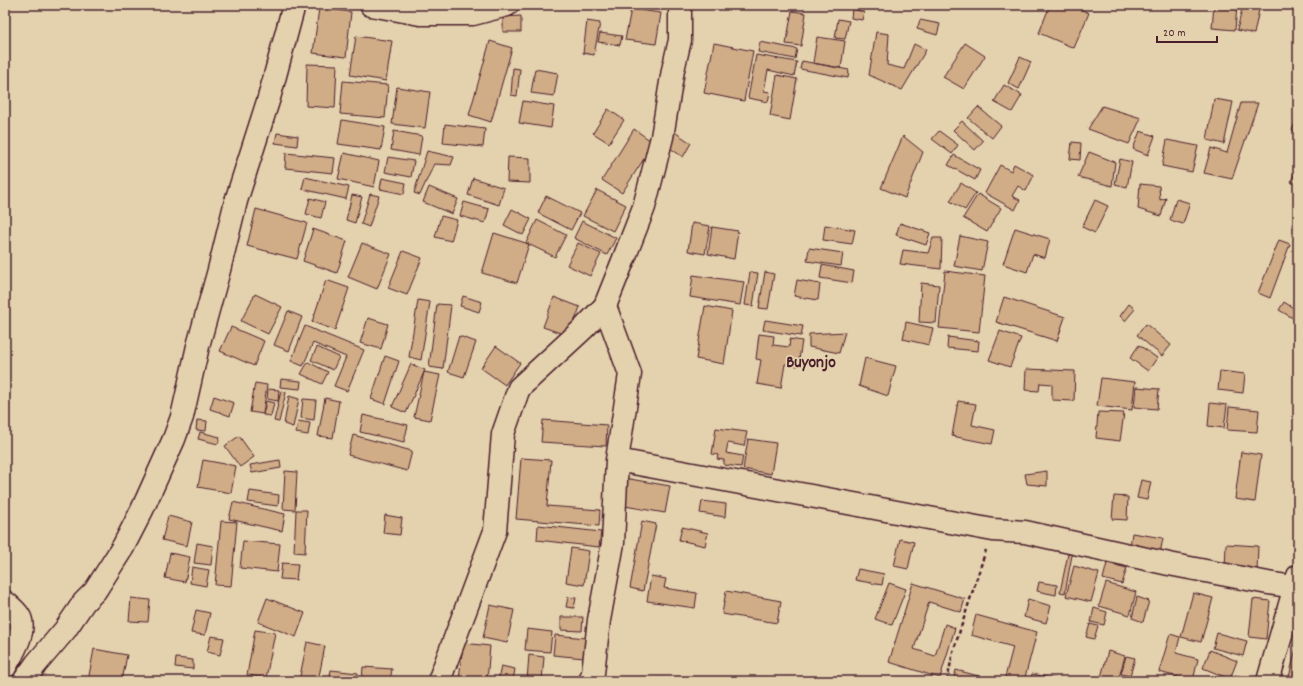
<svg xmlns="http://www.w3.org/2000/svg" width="1303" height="686" viewBox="0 0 1303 686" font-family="Dekko,sans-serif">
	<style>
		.building { fill: #d0ac87; stroke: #4a1f2b }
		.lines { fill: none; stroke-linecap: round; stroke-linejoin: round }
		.minor-casing { stroke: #4a1f2b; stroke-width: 25 }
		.path { stroke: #4a1f2b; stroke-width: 2.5; stroke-dasharray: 4 3; stroke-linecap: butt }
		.minor { stroke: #e4d2af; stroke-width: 22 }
		.labels { text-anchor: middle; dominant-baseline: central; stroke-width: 3.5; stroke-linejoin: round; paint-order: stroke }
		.quarter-label { font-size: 17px; font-weight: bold; fill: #4a1f2b; stroke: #e4d2af }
	</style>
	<rect width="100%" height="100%" fill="#e4d2af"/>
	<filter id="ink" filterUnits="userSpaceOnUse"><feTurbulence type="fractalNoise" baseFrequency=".025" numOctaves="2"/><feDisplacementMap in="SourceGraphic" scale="8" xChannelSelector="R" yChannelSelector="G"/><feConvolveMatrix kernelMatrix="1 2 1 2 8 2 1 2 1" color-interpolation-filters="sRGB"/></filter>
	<g filter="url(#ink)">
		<path class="building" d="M 1050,5 L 1071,5 L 1089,13 L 1074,48 L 1039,33 Z
			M 1214,5 L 1237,6 L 1235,30 L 1212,28 Z
			M 1243,5 L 1260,5 L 1254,34 L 1237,30 Z
			M 319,8 L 351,12 L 346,57 L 313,53 Z
			M 631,9 L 661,13 L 656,44 L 625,40 Z
			M 852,9 L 864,12 L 862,20 L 851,18 Z
			M 792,11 L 806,13 L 801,46 L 786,44 Z
			M 521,16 L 521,32 L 503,32 L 503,17 Z
			M 838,19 L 849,21 L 845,39 L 835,38 Z
			M 920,20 L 940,24 L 937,35 L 917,29 Z
			M 587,21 L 600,23 L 594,55 L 583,53 Z
			M 876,32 L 889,34 L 887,65 L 904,69 L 914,44 L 926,50 L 902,90 L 869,75 Z
			M 600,33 L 622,36 L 620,45 L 598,42 Z
			M 356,36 L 392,41 L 386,81 L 350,75 Z
			M 817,37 L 845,41 L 841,68 L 813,63 Z
			M 490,41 L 512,48 L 491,122 L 469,115 Z
			M 760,42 L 797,49 L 795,59 L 758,52 Z
			M 714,43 L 753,51 L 744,101 L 704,93 Z
			M 965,43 L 985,56 L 964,89 L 943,77 Z
			M 756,55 L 797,62 L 794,76 L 768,70 L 764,91 L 770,92 L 768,102 L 748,98 Z
			M 1020,57 L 1031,62 L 1019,89 L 1008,83 Z
			M 802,61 L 849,70 L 848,78 L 800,69 Z
			M 307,64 L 337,65 L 335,108 L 306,106 Z
			M 513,68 L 520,69 L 517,96 L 511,95 Z
			M 535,69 L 558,73 L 554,96 L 531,93 Z
			M 777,75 L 797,79 L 790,120 L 770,116 Z
			M 343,81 L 388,85 L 385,118 L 340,114 Z
			M 1004,85 L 1022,95 L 1012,112 L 994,102 Z
			M 397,87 L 430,92 L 425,128 L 392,124 Z
			M 1214,99 L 1233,102 L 1224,144 L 1207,140 Z
			M 523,101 L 554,106 L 551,128 L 519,123 Z
			M 1241,103 L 1258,103 L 1232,179 L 1204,173 L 1211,148 L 1227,153 Z
			M 1102,106 L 1141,118 L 1129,144 L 1088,129 Z
			M 978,107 L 1001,126 L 992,138 L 968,118 Z
			M 608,109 L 624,120 L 609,143 L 593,133 Z
			M 1298,117 L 1298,133 L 1292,130 Z
			M 342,120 L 385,127 L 381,150 L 338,144 Z
			M 962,121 L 983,141 L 975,150 L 953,130 Z
			M 445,124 L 485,129 L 483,147 L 443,143 Z
			M 634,129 L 654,143 L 622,193 L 602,180 Z
			M 394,131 L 422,136 L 419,155 L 391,150 Z
			M 673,131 L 691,143 L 683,157 L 664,144 Z
			M 939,131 L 958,145 L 952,154 L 932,139 Z
			M 1140,131 L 1155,136 L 1148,155 L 1133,149 Z
			M 277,133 L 298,136 L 297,146 L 275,143 Z
			M 903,136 L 923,152 L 905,198 L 881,188 Z
			M 1167,140 L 1198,146 L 1192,172 L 1162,166 Z
			M 1072,142 L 1081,143 L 1080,160 L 1070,159 Z
			M 427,151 L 454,157 L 451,165 L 434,164 L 420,195 L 414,193 Z
			M 1089,152 L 1115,162 L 1112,186 L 1078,177 Z
			M 286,153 L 335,158 L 333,173 L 285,168 Z
			M 344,153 L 379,161 L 374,187 L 338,179 Z
			M 954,155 L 980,170 L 975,180 L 948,165 Z
			M 388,157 L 414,161 L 411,177 L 385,172 Z
			M 508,157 L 530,158 L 530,183 L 507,182 Z
			M 1120,159 L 1132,162 L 1127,187 L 1115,184 Z
			M 1298,163 L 1298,184 L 1291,182 Z
			M 1014,164 L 1034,175 L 1026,191 L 1018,186 L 1012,196 L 1020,200 L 1015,210 L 985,193 L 1000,165 L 1011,171 Z
			M 305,177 L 349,187 L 346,199 L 302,189 Z
			M 382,178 L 406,183 L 404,194 L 380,189 Z
			M 473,178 L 504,188 L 499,205 L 468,195 Z
			M 961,183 L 976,193 L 965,210 L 950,201 Z
			M 1140,184 L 1159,186 L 1160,200 L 1166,198 L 1161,216 L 1138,209 Z
			M 429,187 L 458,199 L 452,214 L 423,202 Z
			M 597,190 L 626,205 L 613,231 L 583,216 Z
			M 370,194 L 379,196 L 369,227 L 361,224 Z
			M 978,194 L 1001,208 L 987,232 L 963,218 Z
			M 352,195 L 362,197 L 355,223 L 346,220 Z
			M 546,196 L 580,213 L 571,230 L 538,213 Z
			M 310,198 L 325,202 L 321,218 L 306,214 Z
			M 1176,199 L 1190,203 L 1183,224 L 1170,220 Z
			M 1095,200 L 1108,206 L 1095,233 L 1082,227 Z
			M 464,202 L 489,209 L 485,223 L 460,216 Z
			M 256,209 L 307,223 L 297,259 L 247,246 Z
			M 512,209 L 531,219 L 523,235 L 504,225 Z
			M 441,216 L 457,220 L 451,241 L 435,237 Z
			M 537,220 L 566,235 L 555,257 L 526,243 Z
			M 582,221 L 616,238 L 607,255 L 574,238 Z
			M 692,223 L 710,226 L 705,254 L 688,251 Z
			M 900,223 L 930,233 L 926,245 L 896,235 Z
			M 825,225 L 855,230 L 852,244 L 823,240 Z
			M 712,227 L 738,231 L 734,259 L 708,254 Z
			M 1015,228 L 1050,239 L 1045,258 L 1033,254 L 1027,272 L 1003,264 Z
			M 313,229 L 347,241 L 337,273 L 303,261 Z
			M 494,233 L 529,244 L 517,283 L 482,273 Z
			M 960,236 L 988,242 L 982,271 L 954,266 Z
			M 933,238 L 942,238 L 941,269 L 900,264 L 903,250 L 928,253 Z
			M 1279,240 L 1290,244 L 1270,298 L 1258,293 Z
			M 362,243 L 391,254 L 377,289 L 348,277 Z
			M 578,243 L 601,254 L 590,276 L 567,265 Z
			M 809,248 L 843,253 L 841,266 L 807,261 Z
			M 403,251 L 422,258 L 407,295 L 388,288 Z
			M 822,265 L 854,271 L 852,283 L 820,278 Z
			M 945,271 L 985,276 L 979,332 L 939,328 Z
			M 750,272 L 758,273 L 753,306 L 745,305 Z
			M 765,272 L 774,274 L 768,309 L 759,308 Z
			M 693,275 L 744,282 L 740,305 L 690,297 Z
			M 326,280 L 349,288 L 335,330 L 312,322 Z
			M 797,280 L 820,284 L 818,300 L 794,296 Z
			M 921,283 L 939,285 L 936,323 L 919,322 Z
			M 255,294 L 282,307 L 268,334 L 241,321 Z
			M 463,296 L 482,302 L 479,312 L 460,306 Z
			M 554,297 L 580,307 L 569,336 L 543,327 Z
			M 1004,297 L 1065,317 L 1057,341 L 996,322 Z
			M 418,300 L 430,302 L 421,360 L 409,357 Z
			M 1284,302 L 1298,311 L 1298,317 L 1296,320 L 1279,310 Z
			M 437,304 L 451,305 L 443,369 L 429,367 Z
			M 1129,304 L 1135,309 L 1125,321 L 1120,316 Z
			M 705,306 L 732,311 L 724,364 L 696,359 Z
			M 288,311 L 302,317 L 289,351 L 274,345 Z
			M 368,318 L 388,324 L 381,349 L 360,343 Z
			M 765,320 L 803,326 L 801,336 L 763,330 Z
			M 906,322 L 933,328 L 929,345 L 903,339 Z
			M 1146,324 L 1171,345 L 1162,356 L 1137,335 Z
			M 305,326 L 364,350 L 347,391 L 334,386 L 346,357 L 313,343 L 303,366 L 291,361 Z
			M 231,327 L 264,341 L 254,366 L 220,351 Z
			M 1000,331 L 1021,338 L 1010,367 L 989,360 Z
			M 845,332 L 839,353 L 809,347 L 809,334 Z
			M 759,334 L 774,336 L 773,345 L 789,347 L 790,339 L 802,341 L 798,366 L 785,364 L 781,388 L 757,384 L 761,360 L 756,359 Z
			M 459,336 L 476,342 L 464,377 L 448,372 Z
			M 948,337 L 979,341 L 978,351 L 947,348 Z
			M 1139,345 L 1157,358 L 1148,371 L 1130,358 Z
			M 496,346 L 520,363 L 505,385 L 481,368 Z
			M 317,347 L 339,357 L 333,370 L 311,360 Z
			M 385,356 L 399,361 L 385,404 L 371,399 Z
			M 865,358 L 896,366 L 888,396 L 859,386 Z
			M 308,362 L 328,372 L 322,384 L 301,374 Z
			M 411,364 L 425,370 L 406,413 L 392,407 Z
			M 1026,369 L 1075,371 L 1074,401 L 1052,400 L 1052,384 L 1040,383 L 1039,391 L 1025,390 Z
			M 1220,371 L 1245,374 L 1243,393 L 1218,390 Z
			M 424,372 L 440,375 L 430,420 L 414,417 Z
			M 1101,378 L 1135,382 L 1132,410 L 1097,406 Z
			M 281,379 L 301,381 L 300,389 L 280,387 Z
			M 255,383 L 267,385 L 263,414 L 250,412 Z
			M 1136,387 L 1159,389 L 1157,409 L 1134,407 Z
			M 268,389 L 279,390 L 278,401 L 267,399 Z
			M 281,391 L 286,392 L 279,422 L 274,421 Z
			M 214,396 L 234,403 L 230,416 L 210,409 Z
			M 289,396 L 299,399 L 293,427 L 284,424 Z
			M 325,398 L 339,401 L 333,438 L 318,436 Z
			M 303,399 L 316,400 L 314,420 L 301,418 Z
			M 266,401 L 274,403 L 271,416 L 263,415 Z
			M 958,401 L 976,404 L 972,425 L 995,430 L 992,444 L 952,436 Z
			M 1210,403 L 1227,405 L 1224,428 L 1208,426 Z
			M 1229,407 L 1259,410 L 1257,432 L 1227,430 Z
			M 1098,412 L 1124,413 L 1120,441 L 1096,438 Z
			M 363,415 L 408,425 L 404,442 L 360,432 Z
			M 197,420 L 207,421 L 206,431 L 196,430 Z
			M 543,420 L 607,425 L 606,446 L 541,442 Z
			M 298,421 L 310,423 L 308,435 L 296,433 Z
			M 716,428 L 747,432 L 744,446 L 728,443 L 726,453 L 743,456 L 741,467 L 724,465 L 724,460 L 717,459 L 718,455 L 712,454 Z
			M 200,432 L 220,437 L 218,444 L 198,439 Z
			M 353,435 L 412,451 L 407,471 L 348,455 Z
			M 239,436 L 254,457 L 240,467 L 225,446 Z
			M 748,439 L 776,443 L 771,474 L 743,469 Z
			M 1241,452 L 1261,455 L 1255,502 L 1235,499 Z
			M 521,458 L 551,460 L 547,506 L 600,510 L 599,526 L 516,519 Z
			M 203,460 L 236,466 L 231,493 L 198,487 Z
			M 280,460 L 281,468 L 252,473 L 250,465 Z
			M 285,471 L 297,472 L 295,510 L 283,509 Z
			M 1047,471 L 1047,486 L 1027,484 L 1025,474 Z
			M 624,478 L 670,486 L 665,513 L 619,505 Z
			M 1141,480 L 1151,482 L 1147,500 L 1137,498 Z
			M 250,491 L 279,495 L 278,506 L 248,502 Z
			M 1114,496 L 1128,497 L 1127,520 L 1112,519 Z
			M 702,501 L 726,504 L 725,517 L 700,513 Z
			M 233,502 L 285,514 L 282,531 L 229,519 Z
			M 296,510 L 307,510 L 305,553 L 294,552 Z
			M 385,515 L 402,518 L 400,535 L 383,533 Z
			M 168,516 L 192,522 L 187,546 L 162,540 Z
			M 221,521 L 237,522 L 231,586 L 215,585 Z
			M 642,521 L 656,524 L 643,591 L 630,588 Z
			M 538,525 L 601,532 L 599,547 L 537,540 Z
			M 682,527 L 708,533 L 705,546 L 679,540 Z
			M 1132,533 L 1163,538 L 1159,559 L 1129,554 Z
			M 900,539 L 914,542 L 908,569 L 894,566 Z
			M 243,541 L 280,544 L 277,572 L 240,568 Z
			M 197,543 L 213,546 L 211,565 L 194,563 Z
			M 1226,544 L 1258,546 L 1257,571 L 1225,570 Z
			M 571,548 L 589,551 L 584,585 L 566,582 Z
			M 170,553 L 190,557 L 185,582 L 165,578 Z
			M 1068,554 L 1072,555 L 1065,593 L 1060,592 Z
			M 282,563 L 298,564 L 296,580 L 280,579 Z
			M 1107,563 L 1127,568 L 1122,584 L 1103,579 Z
			M 1074,566 L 1099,573 L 1091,602 L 1066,596 Z
			M 192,567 L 209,570 L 206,586 L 190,583 Z
			M 858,569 L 884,574 L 882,585 L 855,580 Z
			M 651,576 L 666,579 L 664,588 L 697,593 L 695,608 L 647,601 Z
			M 1039,582 L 1057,585 L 1056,595 L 1037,591 Z
			M 889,583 L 906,589 L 892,625 L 875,619 Z
			M 913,583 L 965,599 L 961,612 L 929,602 L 914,649 L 935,656 L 945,624 L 955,628 L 940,678 L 889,662 Z
			M 1106,583 L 1136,592 L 1130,615 L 1099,606 Z
			M 726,591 L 781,601 L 777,623 L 722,614 Z
			M 1193,593 L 1213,598 L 1201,642 L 1181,637 Z
			M 568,597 L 576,598 L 574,608 L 566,607 Z
			M 1137,597 L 1149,601 L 1143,622 L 1132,618 Z
			M 131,598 L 150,600 L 148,622 L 129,621 Z
			M 267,598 L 305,613 L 296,637 L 258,622 Z
			M 1028,599 L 1051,606 L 1046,623 L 1024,617 Z
			M 1253,599 L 1270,601 L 1266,639 L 1249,637 Z
			M 490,605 L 514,610 L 507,643 L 483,638 Z
			M 1094,608 L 1107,612 L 1104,625 L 1091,622 Z
			M 196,610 L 210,613 L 205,635 L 191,633 Z
			M 976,615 L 1037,632 L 1024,681 L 1004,681 L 1013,647 L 971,635 Z
			M 561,617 L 583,617 L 582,631 L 561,630 Z
			M 1090,624 L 1098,626 L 1094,639 L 1086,637 Z
			M 527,629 L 552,632 L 550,652 L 525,650 Z
			M 255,630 L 275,633 L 266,678 L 247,675 Z
			M 1217,633 L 1247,641 L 1243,656 L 1213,648 Z
			M 1170,634 L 1180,637 L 1176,653 L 1198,659 L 1193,681 L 1159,672 Z
			M 555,635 L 586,638 L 584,658 L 553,655 Z
			M 211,636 L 224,638 L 220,655 L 207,652 Z
			M 307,642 L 325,646 L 318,681 L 299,681 Z
			M 463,643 L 490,646 L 487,681 L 459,680 Z
			M 1296,648 L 1298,648 L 1298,681 L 1288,681 Z
			M 94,649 L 127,655 L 122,681 L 88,681 Z
			M 1210,650 L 1237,661 L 1230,679 L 1203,668 Z
			M 1108,651 L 1125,656 L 1118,681 L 1100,681 Z
			M 529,655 L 544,657 L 542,681 L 527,680 Z
			M 1126,656 L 1135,658 L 1130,676 L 1121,674 Z
			M 176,658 L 193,660 L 193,669 L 175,667 Z
			M 501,666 L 515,669 L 513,681 L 498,681 Z
			M 363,667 L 392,669 L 390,681 L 362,681 Z
			M 331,670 L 358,673 L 357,681 L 329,681 Z
			M 956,670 L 997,681 L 953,681 Z
			M 1032,674 L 1060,680 L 1060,681 L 1030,681 Z
			M 1235,675 L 1249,678 L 1249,681 L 1233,681 Z"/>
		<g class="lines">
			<defs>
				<path id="minor" d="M 371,5 L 420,14 L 473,14 L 507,5
					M 617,460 L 993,530 L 1025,532 L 1169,564 L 1268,583 L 1294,587
					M 5,602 C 10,606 16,611 19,616 C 28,630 12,654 5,667
					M 24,681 L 36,664 L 65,630 L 84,602 L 95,591 L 123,547 L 142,510 L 174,439 L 182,417 L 198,346 L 219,270 L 236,201 L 269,98 L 294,5
					M 439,681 L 495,531 L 503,434 L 519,388 L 584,328 L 605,306
					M 590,681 L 593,673 L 599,620 L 613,543 L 617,460 L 630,374 L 605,306 L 623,261 L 644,207 L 662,137 L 673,70 L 680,40 L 680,5
					M 1268,681 L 1298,576"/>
			</defs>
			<use href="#minor" class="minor-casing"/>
			<path class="path" d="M 947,681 L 953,652 L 986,550"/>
			<use href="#minor" class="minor"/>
		</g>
	</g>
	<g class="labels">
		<g class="quarter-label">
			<text x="811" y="364">Buyonjo</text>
		</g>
	</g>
	<rect width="1303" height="686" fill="none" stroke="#e4d2af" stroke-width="20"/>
	<rect x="10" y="10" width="1283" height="666" fill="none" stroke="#4a1f2b" stroke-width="1.5" filter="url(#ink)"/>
	<path d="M1157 36v6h60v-6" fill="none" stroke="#4a1f2b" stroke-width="2"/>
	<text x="1163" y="36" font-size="12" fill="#4a1f2b" stroke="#e4d2af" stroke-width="3" paint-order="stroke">20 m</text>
</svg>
